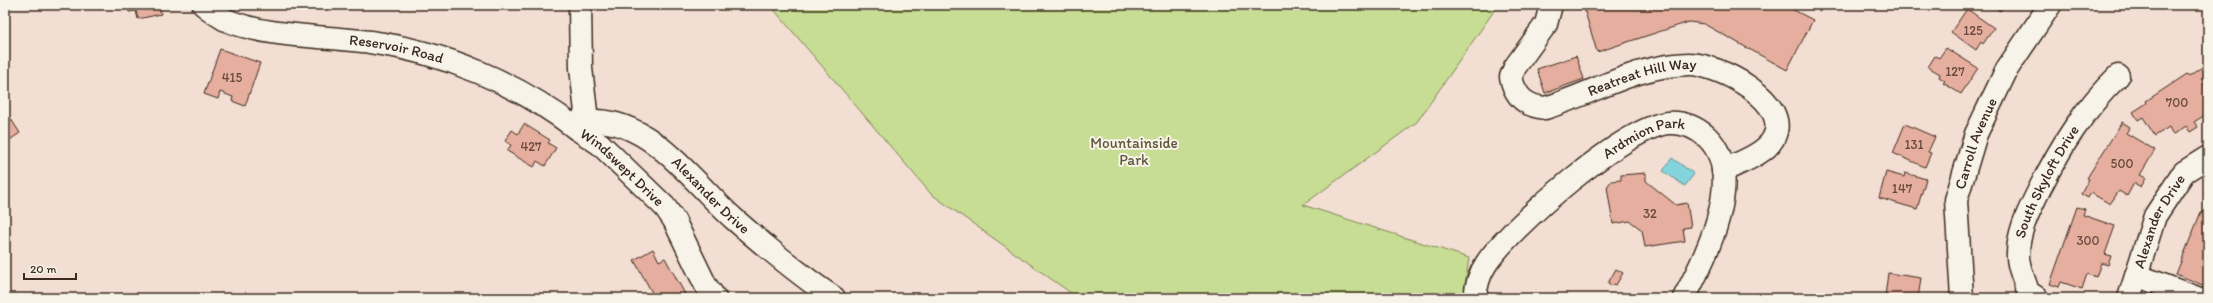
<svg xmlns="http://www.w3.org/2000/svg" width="2213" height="303" viewBox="0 0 2213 303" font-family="Itim,sans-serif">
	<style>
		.green { fill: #c6dd93; stroke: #808458 }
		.water { fill: #83d4dc; stroke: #669090 }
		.building { fill: #e6ae9e; stroke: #3b2a1e }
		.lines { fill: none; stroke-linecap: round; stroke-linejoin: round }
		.minor-casing { stroke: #3b2a1e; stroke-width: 25 }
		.minor { stroke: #f7f3e8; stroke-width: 22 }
		.labels { text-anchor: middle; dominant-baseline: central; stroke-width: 4; stroke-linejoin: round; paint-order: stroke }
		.number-label { font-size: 13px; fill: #664b3e }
		.street-label { font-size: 15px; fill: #3b2a1e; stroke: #f7f3e8 }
		.park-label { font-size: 15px; fill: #5e573b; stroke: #f7f3e8 }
	</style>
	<rect width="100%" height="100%" fill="#f2ded2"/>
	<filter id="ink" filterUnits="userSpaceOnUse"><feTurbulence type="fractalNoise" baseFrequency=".025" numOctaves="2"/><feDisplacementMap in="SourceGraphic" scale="8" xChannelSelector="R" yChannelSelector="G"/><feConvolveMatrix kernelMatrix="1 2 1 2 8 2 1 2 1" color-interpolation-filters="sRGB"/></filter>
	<g filter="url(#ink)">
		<path class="green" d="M 770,5 L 1498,5 L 1417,122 L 1303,205 L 1469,258 L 1463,298 L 1078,298 L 931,194 Z"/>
		<path class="water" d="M 1672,158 L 1694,174 L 1685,186 L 1663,171 Z"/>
		<path class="building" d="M 127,5 L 163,5 L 159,6 L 161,14 L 138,19 L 136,11 L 129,12 Z
			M 1583,5 L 1784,5 L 1813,20 L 1787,70 L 1704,24 L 1689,22 L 1597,52 Z
			M 1992,5 L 2004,5 L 2000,11 Z
			M 1967,9 L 1994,28 L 1983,44 L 1981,42 L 1976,50 L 1951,32 Z
			M 1946,48 L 1978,68 L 1961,94 L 1943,83 L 1945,81 L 1939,77 L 1940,74 L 1928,67 L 1935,56 L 1939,58 Z
			M 220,49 L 260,63 L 245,106 L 232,101 L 233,97 L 220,92 L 218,99 L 204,94 Z
			M 1576,56 L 1584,79 L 1545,93 L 1537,69 Z
			M 2202,67 L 2207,75 L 2201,79 L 2208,89 L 2208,113 L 2194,122 L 2198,127 L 2190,132 L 2186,126 L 2173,135 L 2169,127 L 2155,136 L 2143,117 L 2138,120 L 2133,112 L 2147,103 L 2146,101 L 2187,74 L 2189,76 Z
			M 5,110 L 20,133 L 5,143 Z
			M 2122,122 L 2130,127 L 2126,133 L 2155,150 L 2140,175 L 2146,178 L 2141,187 L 2134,183 L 2127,196 L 2119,191 L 2110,204 L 2091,193 L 2088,198 L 2081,194 L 2089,179 L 2087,178 Z
			M 524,124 L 550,140 L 548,143 L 556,148 L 545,166 L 537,161 L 534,167 L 507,151 L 511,145 L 505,141 L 512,130 L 518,134 Z
			M 1905,124 L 1935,137 L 1928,152 L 1931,153 L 1925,167 L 1893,153 Z
			M 1886,172 L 1904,177 L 1905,173 L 1926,179 L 1917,209 L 1879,198 Z
			M 1646,173 L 1646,181 L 1676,205 L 1687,203 L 1691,227 L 1683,228 L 1685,241 L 1645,247 L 1642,230 L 1630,221 L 1613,224 L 1607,187 L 1611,181 L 1621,180 L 1621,175 Z
			M 2077,207 L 2085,209 L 2083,215 L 2115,226 L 2105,254 L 2111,256 L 2108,265 L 2101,263 L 2096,277 L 2087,274 L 2082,289 L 2061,282 L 2059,287 L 2050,284 Z
			M 2201,212 L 2208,214 L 2208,278 L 2205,286 L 2176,274 Z
			M 653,249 L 659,261 L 665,258 L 685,294 L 681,298 L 655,298 L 634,260 Z
			M 1616,269 L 1623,273 L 1616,285 L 1614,284 L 1612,286 L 1608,283 Z
			M 1888,273 L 1921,278 L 1918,298 L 1885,296 Z"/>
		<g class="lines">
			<defs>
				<g id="minor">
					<path id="s1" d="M 204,5 C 210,10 217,15 224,19 C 262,37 327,36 370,42 C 444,52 517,83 577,129 C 582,126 590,121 596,121 C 654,122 695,185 734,219 C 766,247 798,274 834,298"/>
					<path id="s2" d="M 580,5 L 581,68 L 586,112 L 577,129 L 600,144 L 665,207 L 674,220 L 706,286 L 715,298"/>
					<path id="s3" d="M 1551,5 L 1546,24 L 1515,67 L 1511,77 C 1515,97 1526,106 1545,108 C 1594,93 1637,65 1689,64 C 1718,64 1794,102 1773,139 C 1764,155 1738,163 1723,171"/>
					<path d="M 2136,275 L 2197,298"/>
					<path id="s4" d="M 1475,298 C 1476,287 1480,273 1486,264 C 1510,227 1625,127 1668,123 C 1683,122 1696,127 1707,137 C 1747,175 1705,259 1684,298"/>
					<path id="s5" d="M 1962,298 L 1956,200 L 1976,134 L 2007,69 L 2050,5"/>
					<path id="s6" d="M 2037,298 L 2028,292 C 2025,281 2017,265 2018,254 C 2018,230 2030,209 2040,188 C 2061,146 2084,109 2118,76"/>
					<path id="s7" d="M 2129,298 L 2155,216 L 2184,172 L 2208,157"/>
				</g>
			</defs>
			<use href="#minor" class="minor-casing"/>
			<use href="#minor" class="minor"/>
		</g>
	</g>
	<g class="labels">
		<g class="number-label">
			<text x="1973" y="30">125</text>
			<text x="1955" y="71">127</text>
			<text x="232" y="77">415</text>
			<text x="2177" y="102">700</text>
			<text x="1914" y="144">131</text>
			<text x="531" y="146">427</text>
			<text x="2122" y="163">500</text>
			<text x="1902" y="188">147</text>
			<text x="1650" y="213">32</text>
			<text x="2088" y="240">300</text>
		</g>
		<g class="street-label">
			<text stroke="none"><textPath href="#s1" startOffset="200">Reservoir Road</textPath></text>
			<text stroke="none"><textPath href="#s3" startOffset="236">Reatreat Hill Way</textPath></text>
			<text stroke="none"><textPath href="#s4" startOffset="242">Ardmion Park</textPath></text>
			<text stroke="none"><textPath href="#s5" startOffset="158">Carroll Avenue</textPath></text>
			<text stroke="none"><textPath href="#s2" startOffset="186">Windswept Drive</textPath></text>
			<text stroke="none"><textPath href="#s6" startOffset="129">South Skyloft Drive</textPath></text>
			<text stroke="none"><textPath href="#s1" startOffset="561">Alexander Drive</textPath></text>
			<text stroke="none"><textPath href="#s7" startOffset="83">Alexander Drive</textPath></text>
		</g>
		<g class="park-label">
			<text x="1134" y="143">Mountainside<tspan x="1134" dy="17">Park</tspan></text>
		</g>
	</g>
	<rect width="2213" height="303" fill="none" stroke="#f7f3e8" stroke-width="20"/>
	<rect x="10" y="10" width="2193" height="283" fill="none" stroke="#3b2a1e" stroke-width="1.5" filter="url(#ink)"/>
	<path d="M24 273v6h52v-6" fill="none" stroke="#3b2a1e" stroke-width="2"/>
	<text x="30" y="273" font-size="12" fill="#3b2a1e" stroke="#f7f3e8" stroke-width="3" paint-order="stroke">20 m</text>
</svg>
